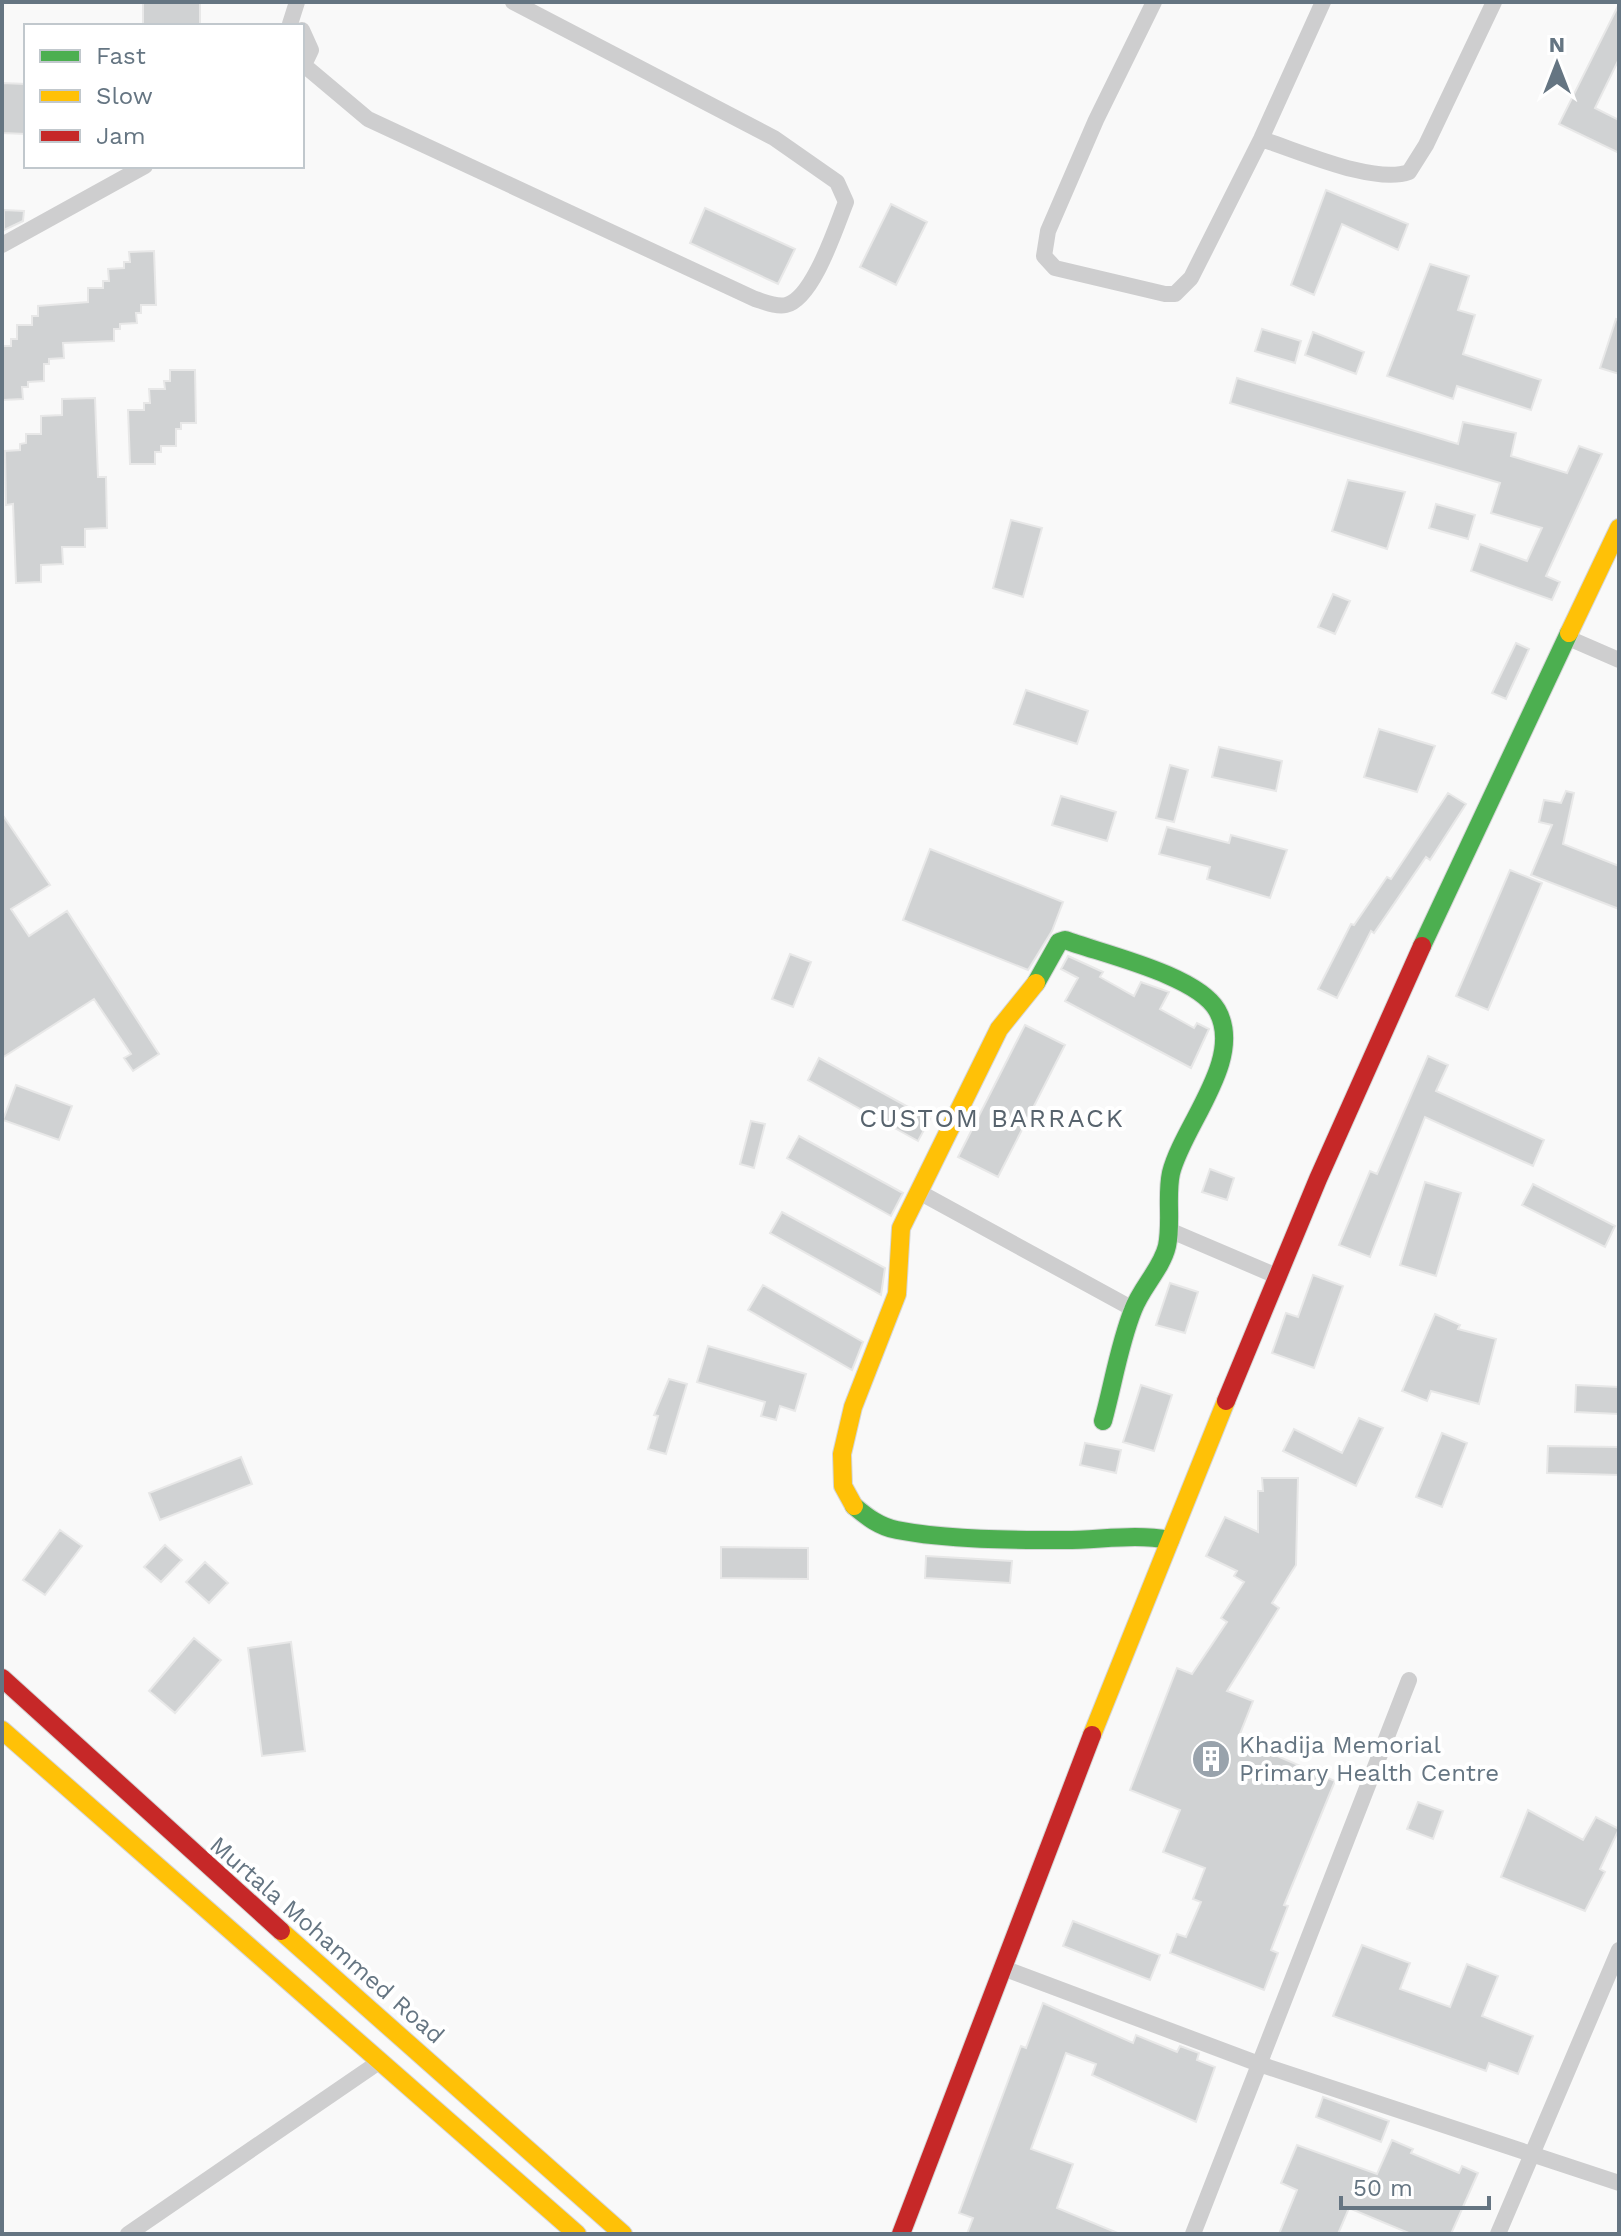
<svg xmlns="http://www.w3.org/2000/svg" width="1621" height="2236" viewBox="0 0 1621 2236" font-family="'Work Sans',sans-serif">
	<style>
		.building { fill: #d0d2d3; stroke: #e8e8e8; stroke-width: 2 }
		.lines { fill: none; stroke-linecap: round; stroke-linejoin: round }
		.fast-casing { stroke: #d5d6d7; stroke-width: 20 }
		.slow-casing { stroke: #d5d6d7; stroke-width: 20 }
		.jam-casing { stroke: #d5d6d7; stroke-width: 20 }
		.street { stroke: #cececf; stroke-width: 16 }
		.fast { stroke: #4caf50; stroke-width: 18 }
		.slow { stroke: #ffc107; stroke-width: 18 }
		.jam { stroke: #c62828; stroke-width: 18 }
		.labels { text-anchor: middle; dominant-baseline: central; stroke-width: 8; stroke-linejoin: round; paint-order: stroke }
		.poi-label { font-size: 24px; fill: #657582; stroke: #fff; text-anchor: start }
		.street-label { font-size: 24px; fill: #657582; stroke: #fff }
		.neighbourhood-label { font-size: 26px; letter-spacing: 2px; fill: #57636d; stroke: #fff }
	</style>
	<rect width="100%" height="100%" fill="#f9f9f9"/>
	<path class="building" d="M 143,2 L 200,2 L 200,26 L 143,26 Z
		M 1619,4 L 1619,59 L 1595,108 L 1619,120 L 1619,153 L 1559,124 Z
		M 2,83 L 26,84 L 26,134 L 2,133 Z
		M 1326,190 L 1408,224 L 1398,250 L 1342,224 L 1314,295 L 1291,285 Z
		M 891,204 L 927,222 L 896,285 L 860,267 Z
		M 705,208 L 795,249 L 778,284 L 690,243 Z
		M 4,210 L 24,211 L 23,221 L 4,230 Z
		M 154,251 L 156,305 L 141,305 L 141,313 L 136,313 L 137,323 L 120,324 L 120,329 L 114,329 L 114,341 L 63,343 L 64,358 L 49,359 L 49,364 L 44,364 L 44,381 L 28,382 L 28,387 L 22,387 L 23,399 L 2,400 L 2,346 L 11,346 L 11,339 L 17,339 L 17,325 L 32,325 L 32,316 L 38,316 L 38,306 L 88,302 L 88,288 L 103,288 L 103,281 L 109,281 L 108,269 L 124,268 L 124,262 L 130,262 L 129,252 Z
		M 1430,264 L 1469,276 L 1458,310 L 1475,315 L 1463,354 L 1541,380 L 1531,410 L 1457,386 L 1453,399 L 1387,376 Z
		M 1616,319 L 1619,320 L 1619,374 L 1600,368 Z
		M 1262,329 L 1301,341 L 1295,363 L 1255,351 Z
		M 1313,332 L 1364,352 L 1356,374 L 1305,355 Z
		M 170,370 L 195,370 L 196,423 L 181,423 L 181,429 L 176,429 L 176,446 L 161,446 L 161,452 L 155,452 L 155,464 L 130,464 L 128,410 L 144,410 L 144,403 L 150,403 L 149,389 L 165,389 L 164,381 L 170,381 Z
		M 1237,378 L 1458,444 L 1463,422 L 1516,433 L 1511,456 L 1567,473 L 1579,446 L 1602,454 L 1546,576 L 1560,582 L 1552,600 L 1471,571 L 1480,544 L 1527,561 L 1542,528 L 1491,513 L 1500,483 L 1230,403 Z
		M 95,398 L 98,477 L 106,477 L 107,528 L 85,529 L 85,547 L 62,547 L 63,564 L 41,565 L 41,582 L 16,583 L 13,504 L 6,505 L 5,451 L 20,450 L 20,444 L 26,443 L 26,434 L 41,434 L 41,416 L 62,415 L 62,399 Z
		M 1348,480 L 1405,492 L 1387,549 L 1332,531 Z
		M 1436,504 L 1475,515 L 1468,539 L 1429,528 Z
		M 1011,520 L 1042,528 L 1023,597 L 993,588 Z
		M 1333,594 L 1350,601 L 1335,634 L 1318,627 Z
		M 1516,643 L 1529,649 L 1506,699 L 1492,693 Z
		M 1026,690 L 1088,711 L 1077,744 L 1014,724 Z
		M 1379,729 L 1435,746 L 1417,792 L 1364,777 Z
		M 1219,747 L 1282,761 L 1276,791 L 1212,777 Z
		M 1170,765 L 1188,770 L 1174,822 L 1156,818 Z
		M 1566,791 L 1574,793 L 1563,844 L 1619,866 L 1619,909 L 1531,875 L 1552,825 L 1539,822 L 1544,800 L 1561,803 Z
		M 1448,793 L 1466,804 L 1430,860 L 1426,857 L 1374,933 L 1371,931 L 1337,998 L 1318,989 L 1351,924 L 1354,925 L 1387,877 L 1391,879 Z
		M 1061,796 L 1116,812 L 1107,841 L 1052,825 Z
		M 2,814 L 50,885 L 11,909 L 29,936 L 67,911 L 159,1054 L 133,1071 L 124,1058 L 131,1054 L 94,999 L 2,1058 Z
		M 1167,827 L 1229,843 L 1231,835 L 1287,850 L 1270,898 L 1207,879 L 1210,867 L 1159,854 Z
		M 930,849 L 1063,902 L 1052,931 L 1028,970 L 903,920 Z
		M 1510,870 L 1542,883 L 1488,1010 L 1456,996 Z
		M 790,954 L 811,962 L 793,1007 L 772,999 Z
		M 1068,956 L 1103,972 L 1100,977 L 1134,996 L 1141,982 L 1169,992 L 1160,1009 L 1194,1028 L 1197,1023 L 1209,1029 L 1191,1068 L 1065,1001 L 1078,978 L 1061,969 Z
		M 1025,1025 L 1065,1045 L 998,1177 L 958,1157 Z
		M 1428,1056 L 1448,1065 L 1436,1091 L 1544,1140 L 1533,1166 L 1425,1117 L 1370,1257 L 1339,1245 L 1370,1171 L 1377,1174 Z
		M 819,1058 L 930,1119 L 918,1141 L 808,1080 Z
		M 16,1085 L 72,1106 L 59,1140 L 3,1120 Z
		M 751,1121 L 765,1124 L 754,1168 L 740,1164 Z
		M 799,1136 L 903,1193 L 891,1216 L 787,1158 Z
		M 1210,1169 L 1234,1178 L 1227,1200 L 1202,1192 Z
		M 1425,1182 L 1461,1193 L 1436,1276 L 1400,1265 Z
		M 1533,1184 L 1615,1226 L 1605,1247 L 1522,1205 Z
		M 782,1212 L 885,1268 L 881,1295 L 770,1233 Z
		M 1313,1275 L 1343,1286 L 1314,1368 L 1272,1353 L 1286,1313 L 1298,1317 Z
		M 1170,1283 L 1198,1292 L 1185,1333 L 1156,1325 Z
		M 763,1285 L 863,1342 L 852,1370 L 748,1310 Z
		M 1435,1314 L 1460,1325 L 1458,1329 L 1496,1339 L 1479,1404 L 1431,1391 L 1427,1401 L 1402,1391 Z
		M 708,1346 L 806,1374 L 795,1411 L 780,1406 L 776,1420 L 761,1416 L 765,1402 L 697,1382 Z
		M 669,1379 L 687,1384 L 666,1454 L 648,1449 L 658,1416 L 654,1415 Z
		M 1141,1385 L 1172,1395 L 1154,1451 L 1123,1442 Z
		M 1576,1385 L 1619,1387 L 1619,1414 L 1575,1412 Z
		M 1359,1418 L 1383,1428 L 1356,1486 L 1283,1451 L 1294,1429 L 1342,1453 Z
		M 1442,1433 L 1467,1443 L 1442,1507 L 1416,1497 Z
		M 1085,1443 L 1121,1450 L 1116,1473 L 1080,1465 Z
		M 1548,1446 L 1619,1447 L 1619,1475 L 1547,1473 Z
		M 241,1457 L 252,1484 L 160,1520 L 149,1493 Z
		M 1262,1478 L 1298,1478 L 1296,1565 L 1272,1603 L 1279,1608 L 1227,1691 L 1253,1701 L 1238,1739 L 1335,1781 L 1284,1905 L 1288,1906 L 1271,1950 L 1278,1953 L 1264,1990 L 1170,1953 L 1177,1934 L 1186,1937 L 1201,1902 L 1193,1899 L 1205,1868 L 1163,1852 L 1180,1810 L 1130,1790 L 1177,1668 L 1192,1674 L 1227,1622 L 1221,1618 L 1244,1582 L 1234,1576 L 1237,1571 L 1206,1556 L 1225,1517 L 1258,1532 L 1258,1491 L 1263,1491 Z
		M 60,1530 L 82,1546 L 45,1595 L 23,1580 Z
		M 165,1545 L 182,1560 L 161,1582 L 144,1567 Z
		M 721,1547 L 808,1548 L 808,1579 L 721,1578 Z
		M 926,1556 L 1012,1561 L 1010,1583 L 925,1578 Z
		M 205,1562 L 228,1583 L 209,1603 L 186,1582 Z
		M 194,1638 L 221,1660 L 175,1713 L 149,1691 Z
		M 291,1642 L 305,1751 L 262,1756 L 248,1648 Z
		M 1418,1802 L 1443,1811 L 1433,1839 L 1407,1829 Z
		M 1528,1810 L 1583,1840 L 1596,1817 L 1619,1829 L 1600,1869 L 1605,1872 L 1585,1911 L 1501,1877 Z
		M 1073,1921 L 1160,1955 L 1150,1980 L 1063,1946 Z
		M 1362,1945 L 1410,1963 L 1400,1989 L 1450,2007 L 1467,1964 L 1498,1976 L 1482,2016 L 1533,2036 L 1518,2074 L 1489,2063 L 1486,2071 L 1333,2016 Z
		M 1043,2003 L 1133,2043 L 1136,2035 L 1177,2052 L 1180,2046 L 1199,2053 L 1197,2060 L 1215,2067 L 1196,2122 L 1092,2075 L 1096,2064 L 1066,2053 L 1031,2149 L 1073,2164 L 1057,2208 L 1120,2234 L 967,2234 L 973,2218 L 959,2213 L 1021,2046 L 1026,2048 Z
		M 1323,2097 L 1389,2121 L 1381,2142 L 1316,2117 Z
		M 1392,2140 L 1413,2149 L 1411,2153 L 1459,2173 L 1462,2166 L 1478,2173 L 1451,2234 L 1411,2234 L 1349,2208 L 1338,2234 L 1279,2234 L 1297,2190 L 1281,2183 L 1297,2145 L 1377,2174 Z"/>
	<g class="lines">
		<defs>
			<path id="fast" d="M 1422,946 L 1569,633
				M 1036,983 L 1059,942 L 1065,940 C 1103,954 1197,975 1217,1010 C 1245,1059 1183,1125 1171,1173 C 1166,1196 1172,1222 1167,1246 C 1162,1268 1141,1288 1133,1310 C 1119,1345 1113,1385 1103,1421
				M 854,1506 C 867,1517 880,1527 897,1530 C 948,1540 1013,1540 1065,1540 C 1101,1540 1134,1533 1170,1540"/>
			<path id="slow" d="M 1569,633 L 1619,528
				M 854,1506 L 843,1486 L 842,1454 L 853,1407 L 897,1294 L 901,1228 L 999,1029 L 1036,983
				M 2,1730 L 577,2234
				M 1092,1735 L 1226,1401
				M 281,1931 L 623,2234"/>
			<path id="jam" d="M 1226,1401 L 1318,1179 L 1422,946
				M 2,1678 L 281,1931
				M 901,2234 L 1092,1735"/>
		</defs>
		<use href="#fast" class="fast-casing"/>
		<use href="#slow" class="slow-casing"/>
		<use href="#jam" class="jam-casing"/>
		<path class="street" d="M 1154,2 L 1096,120 L 1048,231 L 1044,256 L 1055,268 L 1165,294 L 1175,294 L 1191,278 L 1261,139 L 1323,2
			M 290,24 L 297,2
			M 302,30 L 311,50 L 302,69
			M 305,66 L 368,119 L 755,299 C 765,302 776,307 786,305 C 813,299 836,227 846,202 L 837,182 L 774,138 L 513,2
			M 1261,139 C 1297,150 1374,185 1409,172 L 1426,145 L 1494,2
			M 2,245 L 145,166
			M 1566,637 L 1619,660
			M 919,1192 L 1133,1309
			M 1169,1230 L 1279,1277
			M 1003,1968 L 1259,2064 L 1619,2183
			M 128,2234 L 379,2062
			M 1193,2234 L 1409,1680
			M 1498,2234 L 1619,1950"/>
		<use href="#fast" class="fast"/>
		<use href="#slow" class="slow"/>
		<use href="#jam" class="jam"/>
	</g>
	<defs>
		<symbol id="building-disc" viewBox="-11 -11 22 22"><circle r="9.5" fill="#99a3ac" stroke="#fff"/><path d="M-4-6H4V6H1V3H-1V6H-4ZM-2.5-4.3h1.7v1.8h-1.7ZM.8-4.3h1.7v1.8H.8ZM-2.5-1h1.7V.8h-1.7ZM.8-1h1.7V.8H.8Z" fill="#fff"/></symbol>
	</defs>
	<g fill-rule="evenodd">
		<use href="#building-disc" x="1189" y="1737" width="44" height="44"/>
	</g>
	<g class="labels">
		<g class="poi-label">
			<text x="1239" y="1745">Khadija Memorial<tspan x="1239" dy="28">Primary Health Centre</tspan></text>
		</g>
		<g class="street-label">
			<text transform="translate(327 1940) rotate(41)">Murtala Mohammed Road</text>
		</g>
		<g class="neighbourhood-label">
			<text x="992" y="1118">CUSTOM BARRACK</text>
		</g>
	</g>
	<rect width="1621" height="2236" fill="none" stroke="#657582" stroke-width="8"/>
	<rect x="24" y="24" width="280" height="144" fill="#ffffff" stroke="#c1c8cd" stroke-width="2"/>
	<rect x="40" y="50" width="40" height="12" fill="#4caf50" stroke="#c1c8cd" stroke-width="2"/>
	<text x="96" y="64" font-size="24" fill="#657582">Fast</text>
	<rect x="40" y="90" width="40" height="12" fill="#ffc107" stroke="#c1c8cd" stroke-width="2"/>
	<text x="96" y="104" font-size="24" fill="#657582">Slow</text>
	<rect x="40" y="130" width="40" height="12" fill="#c62828" stroke="#c1c8cd" stroke-width="2"/>
	<text x="96" y="144" font-size="24" fill="#657582">Jam</text>
	<g transform="translate(1557 64)" stroke="#ffffff" stroke-width="6" paint-order="stroke">
	<path d="M0-6L14 30L0 20L-14 30Z" fill="#657582"/>
	<text y="-12" font-size="22" font-weight="bold" text-anchor="middle" fill="#657582">N</text>
	</g>
	<path d="M1341 2196v12h148v-12" fill="none" stroke="#657582" stroke-width="4"/>
	<text x="1353" y="2196" font-size="24" fill="#657582" stroke="#ffffff" stroke-width="6" paint-order="stroke">50 m</text>
</svg>
